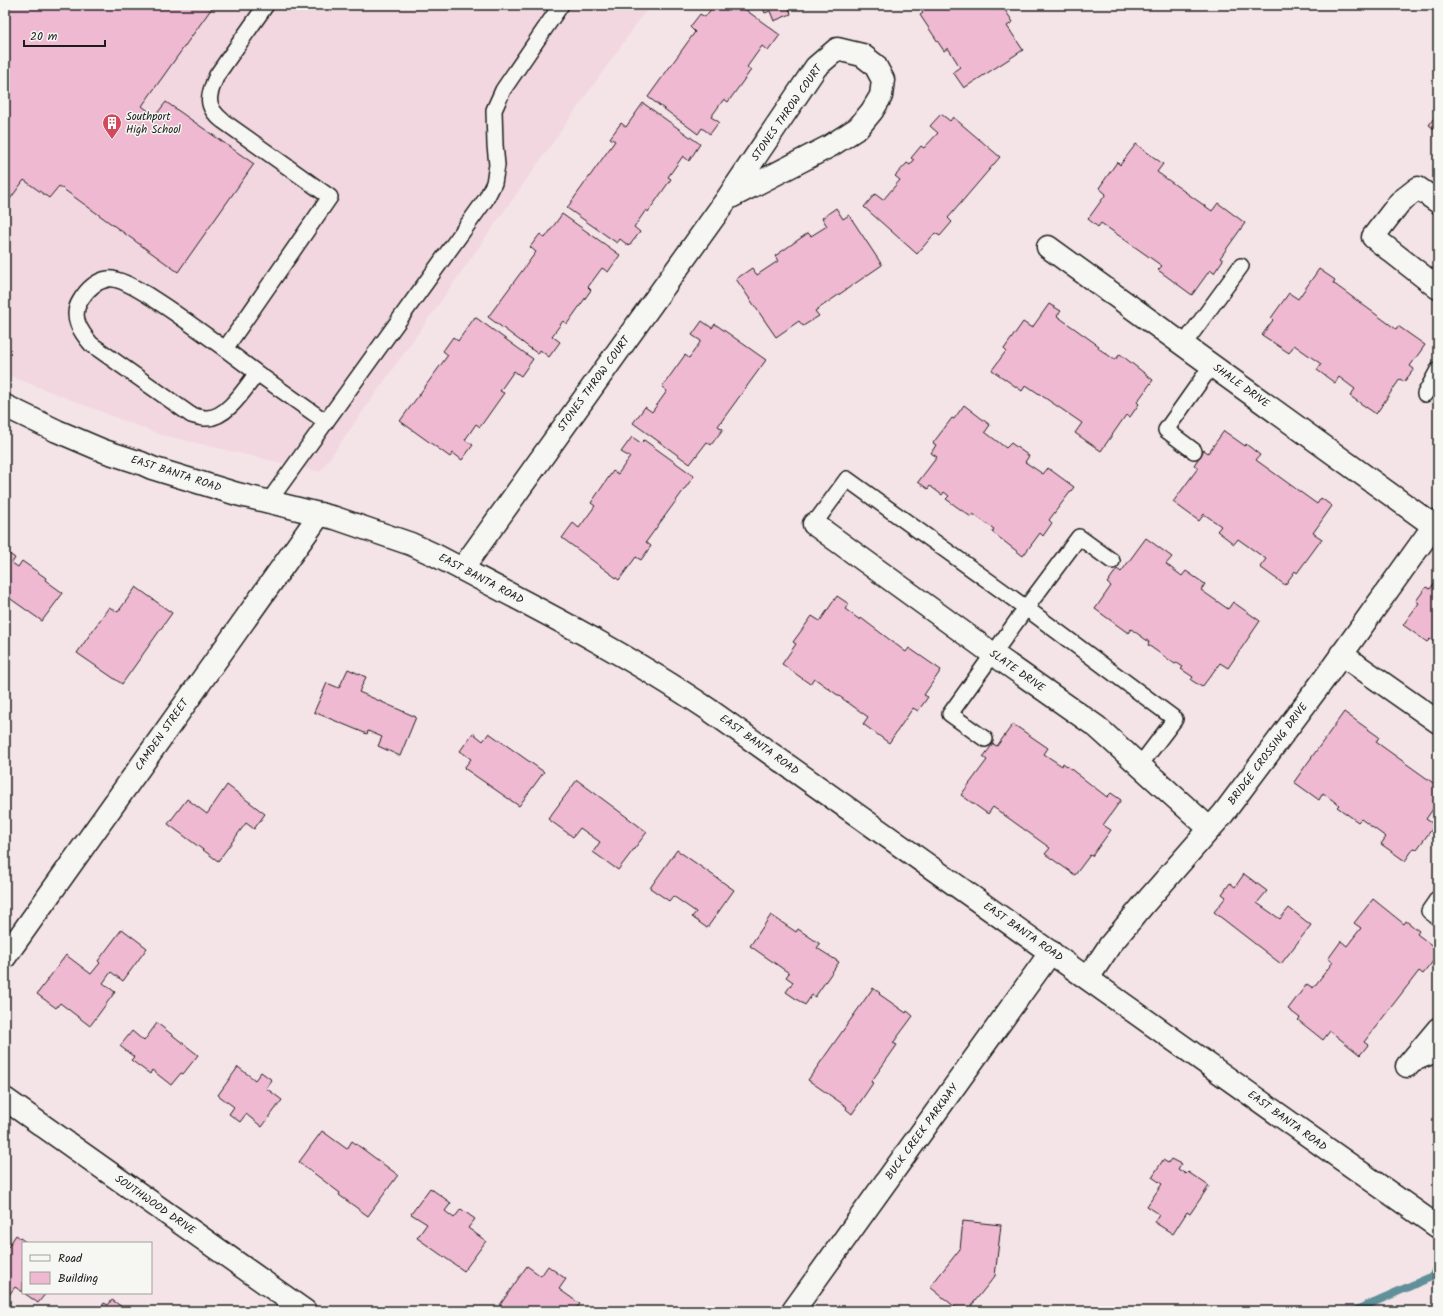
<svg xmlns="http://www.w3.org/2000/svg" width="1443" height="1316" viewBox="0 0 1443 1316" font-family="Kalam,sans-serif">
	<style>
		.built { fill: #f2d7e1 }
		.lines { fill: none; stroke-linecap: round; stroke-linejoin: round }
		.stream { stroke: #61909a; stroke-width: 8 }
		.building { fill: #efb9d2; stroke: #1c1c1c }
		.service-casing { stroke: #1c1c1c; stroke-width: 18 }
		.minor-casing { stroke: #1c1c1c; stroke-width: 25 }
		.tertiary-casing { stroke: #1c1c1c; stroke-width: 25 }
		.service { stroke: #f6f6f2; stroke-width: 15 }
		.minor { stroke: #f6f6f2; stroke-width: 22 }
		.tertiary { stroke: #f6f6f2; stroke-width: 22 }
		.labels { text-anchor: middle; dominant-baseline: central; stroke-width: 3; stroke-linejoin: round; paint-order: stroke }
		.street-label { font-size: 11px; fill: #1c1c1c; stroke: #f6f6f2 }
		.poi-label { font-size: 11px; fill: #1c1c1c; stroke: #f6f6f2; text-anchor: start }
	</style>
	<rect width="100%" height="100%" fill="#f4e4e8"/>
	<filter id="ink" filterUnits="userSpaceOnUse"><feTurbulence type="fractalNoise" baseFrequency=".025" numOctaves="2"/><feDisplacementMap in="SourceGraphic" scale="8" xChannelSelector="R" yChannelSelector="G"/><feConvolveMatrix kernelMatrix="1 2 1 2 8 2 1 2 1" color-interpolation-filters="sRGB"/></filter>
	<g filter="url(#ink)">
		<path class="built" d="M 5,5 L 650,5 L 320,472 L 158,434 L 5,374 Z"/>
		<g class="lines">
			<path class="stream" d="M 1354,1311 L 1433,1276 L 1438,1263"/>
		</g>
		<path class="building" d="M 5,5 L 214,5 L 142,106 L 155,116 L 166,102 L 254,164 L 178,272 L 59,186 L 49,198 L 24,180 L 5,206 Z
			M 714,5 L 739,5 L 780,35 L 768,51 L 762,46 L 747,67 L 751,70 L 728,102 L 724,99 L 711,117 L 719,122 L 710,134 L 702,128 L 698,134 L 648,97 L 695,32 L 690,27 L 700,14 L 705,17 Z
			M 762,5 L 789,5 L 788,5 L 791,14 L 774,21 L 770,11 L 765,13 Z
			M 918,5 L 995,5 L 998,10 L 1003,7 L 1013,22 L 1007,26 L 1023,50 L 964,88 L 953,72 L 960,67 L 948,48 L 944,51 L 920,15 L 923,13 Z
			M 643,103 L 700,144 L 689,161 L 683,156 L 668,177 L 671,179 L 648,212 L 646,210 L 634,227 L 640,232 L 629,246 L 620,239 L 617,243 L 567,208 L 615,141 L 610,138 L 621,123 L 626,127 Z
			M 1438,112 L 1438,132 L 1429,125 Z
			M 941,114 L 950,121 L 953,117 L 1000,157 L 948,218 L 952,222 L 940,236 L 935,233 L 917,254 L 864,207 L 875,194 L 883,200 L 900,180 L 895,176 L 907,163 L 910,165 L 914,160 L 911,158 L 921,146 L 924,148 L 938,133 L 930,126 Z
			M 1136,144 L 1163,164 L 1157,172 L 1212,211 L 1218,203 L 1245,223 L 1220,258 L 1223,260 L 1214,273 L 1210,270 L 1192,295 L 1158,270 L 1162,266 L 1101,223 L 1098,227 L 1088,219 L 1106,194 L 1099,188 L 1117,162 L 1120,165 Z
			M 836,208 L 843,219 L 849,215 L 882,265 L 815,311 L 819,316 L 803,326 L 799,321 L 776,337 L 736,279 L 752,268 L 757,275 L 778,261 L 775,256 L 808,233 L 811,236 L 827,226 L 822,218 Z
			M 562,214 L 620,255 L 608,272 L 602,268 L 588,287 L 591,290 L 567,324 L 563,321 L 552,336 L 560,342 L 549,357 L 540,350 L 538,354 L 488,317 L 536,252 L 530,247 L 540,234 L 545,238 Z
			M 1319,269 L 1335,280 L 1333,283 L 1396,329 L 1398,326 L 1425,345 L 1410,366 L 1414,369 L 1404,382 L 1400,379 L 1376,414 L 1350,396 L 1355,389 L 1339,377 L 1335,383 L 1317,370 L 1321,364 L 1294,345 L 1289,353 L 1262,335 L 1273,320 L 1271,318 L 1289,293 L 1298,299 Z
			M 1049,304 L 1061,311 L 1057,316 L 1099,346 L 1098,348 L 1115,360 L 1120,354 L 1153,380 L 1137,402 L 1139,404 L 1130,417 L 1126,415 L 1101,451 L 1075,433 L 1082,423 L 1026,385 L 1022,391 L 992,370 L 1006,351 L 1004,349 L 1023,322 L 1032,328 Z
			M 475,317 L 533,359 L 521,376 L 514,371 L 500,391 L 504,393 L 480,427 L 476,424 L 465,440 L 473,445 L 462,460 L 453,453 L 450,457 L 400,421 L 448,355 L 443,351 L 453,337 L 458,341 Z
			M 702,321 L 712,328 L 715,324 L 766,360 L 718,426 L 723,429 L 711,445 L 707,442 L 690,464 L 633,423 L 645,407 L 652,412 L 667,391 L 662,387 L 685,355 L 689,358 L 701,341 L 692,335 Z
			M 964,405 L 990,425 L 985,432 L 1006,448 L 1011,443 L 1029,456 L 1025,462 L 1043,474 L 1048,468 L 1074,487 L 1049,520 L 1052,523 L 1043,536 L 1040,533 L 1023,556 L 992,532 L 994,529 L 973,514 L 971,517 L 946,499 L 949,496 L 944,492 L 942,495 L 930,486 L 928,489 L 918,482 L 937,457 L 931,453 L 936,445 L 933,443 L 952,418 L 954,419 Z
			M 1224,431 L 1245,446 L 1246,444 L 1260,455 L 1256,460 L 1317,504 L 1321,498 L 1332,506 L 1313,533 L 1322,539 L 1297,573 L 1295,571 L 1285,585 L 1260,567 L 1266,559 L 1238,539 L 1234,544 L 1217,531 L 1221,526 L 1204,514 L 1199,521 L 1173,502 L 1198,468 L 1194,465 L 1204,450 L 1208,453 Z
			M 632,437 L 641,443 L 644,440 L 694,476 L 646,542 L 651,546 L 641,560 L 636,557 L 619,580 L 562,538 L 573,523 L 579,528 L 595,506 L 591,503 L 613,471 L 618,474 L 630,457 L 621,452 Z
			M 1146,538 L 1172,557 L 1166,564 L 1182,576 L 1186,571 L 1205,584 L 1201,590 L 1228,609 L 1233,602 L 1260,621 L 1228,668 L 1220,663 L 1202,687 L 1191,680 L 1193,677 L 1181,669 L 1183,667 L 1177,663 L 1175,664 L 1148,645 L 1149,642 L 1131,629 L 1128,633 L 1095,609 L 1111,586 L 1107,583 L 1117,569 L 1121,572 Z
			M 5,551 L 15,558 L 12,563 L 18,567 L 22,561 L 46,578 L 45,580 L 63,593 L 42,621 L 5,595 Z
			M 1438,578 L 1438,651 L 1432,647 L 1435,643 L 1430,639 L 1427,642 L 1403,625 L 1419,603 L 1416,601 L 1426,587 L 1430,589 Z
			M 136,587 L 172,613 L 122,684 L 77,653 L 109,607 L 118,612 Z
			M 837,596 L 849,604 L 845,609 L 860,620 L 861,618 L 906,652 L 909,648 L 941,670 L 924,695 L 928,697 L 918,711 L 913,708 L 889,743 L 863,724 L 868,717 L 814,678 L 810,684 L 782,664 L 796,644 L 793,642 L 812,616 L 820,621 Z
			M 348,669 L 366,677 L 359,692 L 416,717 L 400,756 L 378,746 L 382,737 L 368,731 L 367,734 L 314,712 L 327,683 L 339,688 Z
			M 1344,712 L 1379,737 L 1376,742 L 1436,785 L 1438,782 L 1438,802 L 1426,819 L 1435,825 L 1417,849 L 1414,848 L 1405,861 L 1381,844 L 1386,837 L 1361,819 L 1358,822 L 1337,807 L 1339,805 L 1323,793 L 1319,800 L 1294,782 Z
			M 1013,724 L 1048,748 L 1044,754 L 1062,766 L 1063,763 L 1107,797 L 1111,793 L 1121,800 L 1103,825 L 1111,830 L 1092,856 L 1090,855 L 1075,875 L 1045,854 L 1050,848 L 993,807 L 988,814 L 961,795 L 987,760 L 983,757 L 993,744 L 997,746 Z
			M 473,733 L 483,741 L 489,733 L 544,772 L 519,806 L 464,768 L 471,759 L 460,751 Z
			M 577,780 L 647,832 L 618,870 L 593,852 L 600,842 L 580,828 L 573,837 L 548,819 Z
			M 227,785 L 265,814 L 254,829 L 246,823 L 218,861 L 168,824 L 187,799 L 207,814 Z
			M 677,850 L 734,890 L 707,928 L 692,917 L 696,912 L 673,896 L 669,901 L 650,888 Z
			M 1244,874 L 1267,891 L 1257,903 L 1280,919 L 1289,908 L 1311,925 L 1281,964 L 1214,912 L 1226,897 L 1222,894 L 1230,883 L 1235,887 Z
			M 1373,899 L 1404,924 L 1406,921 L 1419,931 L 1417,934 L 1438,950 L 1438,955 L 1423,974 L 1419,971 L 1364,1042 L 1368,1045 L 1360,1055 L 1330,1031 L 1323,1040 L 1298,1020 L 1300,1018 L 1288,1009 L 1307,984 L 1313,988 L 1333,962 L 1328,959 L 1341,941 L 1347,946 L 1361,928 L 1354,923 Z
			M 771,915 L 796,932 L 798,929 L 820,944 L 817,948 L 839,962 L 815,997 L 812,995 L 805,1005 L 786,992 L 793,982 L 786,977 L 789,973 L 750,946 Z
			M 122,929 L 147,948 L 123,981 L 111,972 L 103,983 L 115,992 L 90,1026 L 60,1003 L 56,1008 L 37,994 L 66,955 L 91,974 L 100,963 L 98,961 Z
			M 873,988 L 880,993 L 879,994 L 906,1013 L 907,1011 L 913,1016 L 893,1043 L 897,1045 L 871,1082 L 873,1083 L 852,1114 L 846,1109 L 847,1107 L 808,1080 Z
			M 157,1023 L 198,1055 L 183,1074 L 181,1073 L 171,1085 L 152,1070 L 150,1074 L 131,1060 L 134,1057 L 120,1046 L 132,1031 L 144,1041 Z
			M 238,1067 L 255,1080 L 261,1072 L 272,1080 L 266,1088 L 282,1100 L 262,1127 L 246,1114 L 240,1122 L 229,1114 L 234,1107 L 218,1095 Z
			M 322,1131 L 347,1149 L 352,1141 L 398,1175 L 368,1216 L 339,1195 L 340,1193 L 299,1162 Z
			M 1171,1159 L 1181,1164 L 1178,1169 L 1186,1174 L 1188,1172 L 1209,1186 L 1190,1214 L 1187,1212 L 1173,1234 L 1154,1222 L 1159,1214 L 1147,1206 L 1162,1184 L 1152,1177 L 1163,1160 L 1168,1163 Z
			M 430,1188 L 451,1203 L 445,1211 L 454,1218 L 461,1209 L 475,1219 L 468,1228 L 486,1241 L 464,1271 L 417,1238 L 427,1224 L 411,1214 Z
			M 963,1221 L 1001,1225 L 995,1276 L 967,1311 L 960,1311 L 930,1287 L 960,1249 Z
			M 16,1235 L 27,1243 L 23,1243 L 23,1292 L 15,1287 L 5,1300 L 5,1245 L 8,1247 Z
			M 527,1266 L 541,1276 L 548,1266 L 566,1279 L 559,1289 L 580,1304 L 574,1311 L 509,1311 L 500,1305 Z
			M 24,1293 L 46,1293 L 38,1303 Z
			M 112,1300 L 128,1311 L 99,1311 L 104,1303 L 108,1305 Z"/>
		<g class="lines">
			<defs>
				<path id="service" d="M 266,5 L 217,75 C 208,95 204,106 223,121 L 330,197 L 225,349 C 205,335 128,275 108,279 C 95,281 86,291 80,301 C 70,317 81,332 91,344 L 191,415 C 195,416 201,418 206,418 C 227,419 246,387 257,373 L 326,422
					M 1184,344 L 1241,266
					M 225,349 L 257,373
					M 1425,394 L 1438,370
					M 1194,451 L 1166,430 L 1212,365
					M 269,501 L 486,199 L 494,183 L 497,165 L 495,145 L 494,110 L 503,90 L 561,5
					M 814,524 L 847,479 L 1026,608 L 1079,537 L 1112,561
					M 985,739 L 950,714 L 1026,608 L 1175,719 L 1140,765
					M 1438,898 L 1429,911 L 1438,918
					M 1410,1065 L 1438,1054"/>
				<path id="minor" d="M 1438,202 L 1418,188 L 1400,202 L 1373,237 L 1438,288
					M 1048,247 L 1434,526
					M 814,524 L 993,654 L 1097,727 L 1210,829
					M 462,569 L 727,199 L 830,146 L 858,128 L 872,111 L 881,96 L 883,80 L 875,65 L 862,55 L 837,49 L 816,67 L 727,199
					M 1341,654 L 1438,722
					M 5,957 L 320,514
					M 1088,978 L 1110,945 L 1145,903 L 1223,814 L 1322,682 L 1438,520
					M 1407,1066 L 1438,1029
					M 5,1099 L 305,1311
					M 793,1311 L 1051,952"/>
				<path id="tertiary" d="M 5,406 L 57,431 L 104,451 L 141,463 L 152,468 L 237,494 L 335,518 L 411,544 L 435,555 C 528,604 621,650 708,709 L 1323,1146 L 1438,1227"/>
			</defs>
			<use href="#service" class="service-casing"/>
			<use href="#minor" class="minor-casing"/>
			<use href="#tertiary" class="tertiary-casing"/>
			<use href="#service" class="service"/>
			<use href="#minor" class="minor"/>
			<use href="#tertiary" class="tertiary"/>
		</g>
	</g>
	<defs>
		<symbol id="building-pin" viewBox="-11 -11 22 30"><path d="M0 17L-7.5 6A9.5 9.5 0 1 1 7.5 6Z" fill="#d1495b" stroke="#f6f6f2"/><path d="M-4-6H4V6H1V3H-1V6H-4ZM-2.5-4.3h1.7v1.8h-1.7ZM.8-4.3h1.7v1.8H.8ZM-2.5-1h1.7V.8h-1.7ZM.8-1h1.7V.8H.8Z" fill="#fff"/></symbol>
	</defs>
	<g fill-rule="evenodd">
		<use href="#building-pin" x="101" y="112" width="22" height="30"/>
	</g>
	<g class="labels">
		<g class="street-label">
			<text transform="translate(787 113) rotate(-55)">STONES THROW COURT</text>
			<text transform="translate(594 384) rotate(-54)">STONES THROW COURT</text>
			<text transform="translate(1241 386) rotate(36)">SHALE DRIVE</text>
			<text transform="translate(176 474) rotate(18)">EAST BANTA ROAD</text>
			<text transform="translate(481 579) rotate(28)">EAST BANTA ROAD</text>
			<text transform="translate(1017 671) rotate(35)">SLATE DRIVE</text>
			<text transform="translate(162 735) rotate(-55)">CAMDEN STREET</text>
			<text transform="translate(759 745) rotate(36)">EAST BANTA ROAD</text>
			<text transform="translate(1268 754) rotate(-53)">BRIDGE CROSSING DRIVE</text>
			<text transform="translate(1023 932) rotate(35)">EAST BANTA ROAD</text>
			<text transform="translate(1287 1121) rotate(36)">EAST BANTA ROAD</text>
			<text transform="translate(922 1132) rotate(-54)">BUCK CREEK PARKWAY</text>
			<text transform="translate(155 1205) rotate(35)">SOUTHWOOD DRIVE</text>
		</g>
		<g class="poi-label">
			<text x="126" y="117">Southport<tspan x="126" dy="13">High School</tspan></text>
		</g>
	</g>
	<rect width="1443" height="1316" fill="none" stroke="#f6f6f2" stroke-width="20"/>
	<rect x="10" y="10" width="1423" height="1296" fill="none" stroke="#1c1c1c" stroke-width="1.5" filter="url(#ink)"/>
	<rect x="22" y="1242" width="130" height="52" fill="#f6f6f2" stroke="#9f9f9c"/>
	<rect x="30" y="1255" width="20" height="6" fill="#f6f6f2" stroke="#9f9f9c"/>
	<text x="58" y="1262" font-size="12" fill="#1c1c1c">Road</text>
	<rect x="30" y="1272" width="20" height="12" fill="#efb9d2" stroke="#9f9f9c"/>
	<text x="58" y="1282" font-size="12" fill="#1c1c1c">Building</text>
	<path d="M24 40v6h81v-6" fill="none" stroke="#1c1c1c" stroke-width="2"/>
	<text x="30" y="40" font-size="12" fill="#1c1c1c" stroke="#f6f6f2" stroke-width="3" paint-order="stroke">20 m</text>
</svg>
